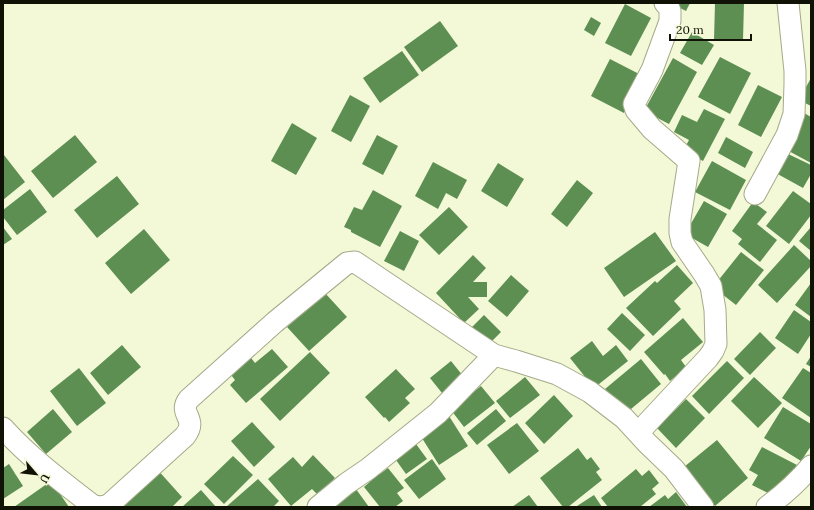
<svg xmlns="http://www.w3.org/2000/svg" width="814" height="510" viewBox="0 0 814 510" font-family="Lora,serif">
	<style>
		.building { fill: #5d8f53 }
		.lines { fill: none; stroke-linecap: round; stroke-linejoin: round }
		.minor-casing { stroke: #a5aa8a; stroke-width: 23 }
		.minor { stroke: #fff; stroke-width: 21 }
	</style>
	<rect width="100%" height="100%" fill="#f3f8d6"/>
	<path class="building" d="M 670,3 L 690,3 L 686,11 Z
		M 715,3 L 744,3 L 743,40 L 714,40 Z
		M 625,4 L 651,18 L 631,56 L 605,43 Z
		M 591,17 L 601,23 L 594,36 L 584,30 Z
		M 440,21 L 458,46 L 422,72 L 404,47 Z
		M 692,32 L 714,45 L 702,65 L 680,53 Z
		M 402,51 L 419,75 L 380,103 L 363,78 Z
		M 720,57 L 751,73 L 730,114 L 698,97 Z
		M 673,58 L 697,72 L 669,124 L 644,111 Z
		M 610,59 L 643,76 L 624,113 L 591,96 Z
		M 811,78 L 811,106 L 799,100 Z
		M 758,85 L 782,97 L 761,137 L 738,125 Z
		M 350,95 L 370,106 L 351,142 L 331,131 Z
		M 704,109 L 725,119 L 703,161 L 683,151 L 689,140 L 674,132 L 682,115 L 697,122 Z
		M 804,113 L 811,117 L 811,163 L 785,149 Z
		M 292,123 L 317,138 L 296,175 L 271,161 Z
		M 75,135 L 97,162 L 53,198 L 31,171 Z
		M 377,135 L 398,146 L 383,175 L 362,164 Z
		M 726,137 L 753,152 L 745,168 L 718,153 Z
		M 784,152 L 811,165 L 811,174 L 803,188 L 774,172 Z
		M 4,155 L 25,182 L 3,200 L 3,156 Z
		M 712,161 L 746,180 L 730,210 L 695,192 Z
		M 433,162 L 467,180 L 457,199 L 446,193 L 438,209 L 415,196 Z
		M 498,163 L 524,179 L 507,207 L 481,191 Z
		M 117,176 L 139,204 L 97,238 L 74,210 Z
		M 577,180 L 593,193 L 567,227 L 551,214 Z
		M 30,189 L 47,212 L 17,235 L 3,217 L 3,210 Z
		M 373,190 L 402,206 L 380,247 L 351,232 L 351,230 L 344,227 L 354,207 L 362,210 Z
		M 793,191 L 811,204 L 811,215 L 789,244 L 766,226 Z
		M 704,201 L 727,214 L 708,247 L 685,234 Z
		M 753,202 L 767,212 L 757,224 L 777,240 L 760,262 L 738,244 L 742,239 L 732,231 Z
		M 449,207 L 468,227 L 439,255 L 419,235 Z
		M 3,227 L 12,239 L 3,245 Z
		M 811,227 L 811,251 L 799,241 Z
		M 144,229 L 170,260 L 131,294 L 105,263 Z
		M 400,231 L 419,241 L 404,271 L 384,261 Z
		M 655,232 L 676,261 L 624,297 L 604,268 Z
		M 794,245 L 811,261 L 811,266 L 777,303 L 758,285 Z
		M 741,252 L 764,270 L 736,305 L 713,287 Z
		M 473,255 L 486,268 L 473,282 L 487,282 L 487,297 L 468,297 L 479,309 L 464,323 L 436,293 Z
		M 677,265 L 693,283 L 674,301 L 681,309 L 653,336 L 626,308 L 655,281 L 657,283 Z
		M 511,275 L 529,291 L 507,317 L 488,301 Z
		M 811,283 L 811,317 L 795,305 Z
		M 325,293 L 347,317 L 309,351 L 287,327 Z
		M 794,310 L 811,322 L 811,334 L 798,354 L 775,338 Z
		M 622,313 L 645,335 L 630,351 L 607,329 Z
		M 484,315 L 501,332 L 488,345 L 471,328 Z
		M 683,318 L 703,342 L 681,360 L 686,367 L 670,381 L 665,374 L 664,375 L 644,352 Z
		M 760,332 L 776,348 L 750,375 L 734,359 Z
		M 592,341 L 603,356 L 616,345 L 628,361 L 594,388 L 570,358 Z
		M 122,345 L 141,367 L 108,395 L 90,373 Z
		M 272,349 L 288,367 L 246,403 L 230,385 L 235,380 L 228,371 L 248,354 L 255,363 Z
		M 310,352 L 330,373 L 280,421 L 260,399 Z
		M 811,356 L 811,367 L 806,364 Z
		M 641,359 L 661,384 L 625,414 L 605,389 Z
		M 451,361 L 467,381 L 446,398 L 430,378 Z
		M 727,361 L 744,378 L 709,414 L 692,396 Z
		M 79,368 L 106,403 L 77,426 L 50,391 Z
		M 803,368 L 811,373 L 811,418 L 782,398 Z
		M 396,369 L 415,389 L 405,398 L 410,403 L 389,422 L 385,417 L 384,418 L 365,397 Z
		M 525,377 L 540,395 L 510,418 L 496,401 Z
		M 754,377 L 782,403 L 758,428 L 731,401 Z
		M 481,386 L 495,403 L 464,427 L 451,410 Z
		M 554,395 L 573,416 L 544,444 L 525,423 Z
		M 686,399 L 705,418 L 676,448 L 657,428 Z
		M 783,407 L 811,424 L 811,446 L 801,461 L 764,438 Z
		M 53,409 L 72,432 L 46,454 L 27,432 Z
		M 496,409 L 506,421 L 477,445 L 467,433 Z
		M 449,416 L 468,446 L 439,465 L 420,435 Z
		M 252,422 L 275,447 L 254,467 L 231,441 Z
		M 517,423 L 539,451 L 509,474 L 487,445 Z
		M 717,440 L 748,478 L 715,506 L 684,467 Z
		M 416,444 L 427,459 L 406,474 L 396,460 Z
		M 762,447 L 797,465 L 784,489 L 774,496 L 752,485 L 758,475 L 749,470 Z
		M 578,448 L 587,460 L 591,457 L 600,469 L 596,472 L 602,480 L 568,507 L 563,507 L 540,478 Z
		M 313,455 L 335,478 L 318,495 L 312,489 L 291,506 L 268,479 L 293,457 L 302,467 Z
		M 233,456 L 253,475 L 224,504 L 204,484 Z
		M 432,459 L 446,479 L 419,499 L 404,480 Z
		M 9,464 L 23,486 L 3,499 L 3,468 Z
		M 156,468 L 182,497 L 172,507 L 121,507 Z
		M 388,468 L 404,488 L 397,493 L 403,501 L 395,507 L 380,507 L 364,487 L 380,473 L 380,474 Z
		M 636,469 L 642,476 L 649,470 L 659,483 L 652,489 L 656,494 L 640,507 L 608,507 L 601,498 Z
		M 258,479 L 279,501 L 273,507 L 226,507 Z
		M 51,481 L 69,507 L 14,507 Z
		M 353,485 L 369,507 L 324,507 Z
		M 201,490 L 216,507 L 182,507 Z
		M 676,492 L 687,507 L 649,507 L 665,495 L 668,499 Z
		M 529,495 L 538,507 L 512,507 Z
		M 594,495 L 602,507 L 578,507 L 577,506 Z"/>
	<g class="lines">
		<defs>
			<path id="minor" d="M 755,194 L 787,135 L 794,114 L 795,84 L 795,71 L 788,3
				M 3,428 C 29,457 61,481 92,505 L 98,507
				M 638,433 L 708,358 L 713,351 L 716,344 L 715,310 L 711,286 L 704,274 L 682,242 L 680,233 L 680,219 L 689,161 L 652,129 L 636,110 L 634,104 L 652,70 L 670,21 L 670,11 L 668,6 L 665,3
				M 100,507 L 107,506 L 111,503 L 185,436 C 199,418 177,414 189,399 L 275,322 L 347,263 L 355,262 L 361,266 L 494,355
				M 318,507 L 346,484 L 368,469 L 438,413 L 494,355 L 516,361 L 557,374 L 590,392 L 624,418 L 647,443 L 674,469 L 703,507
				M 767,507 C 783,495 798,482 811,466"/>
		</defs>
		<use href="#minor" class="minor-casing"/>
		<use href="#minor" class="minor"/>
	</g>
	<rect width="814" height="510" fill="none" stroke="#101206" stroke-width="8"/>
	<g transform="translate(36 474) rotate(118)" stroke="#f3f8d6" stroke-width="3" paint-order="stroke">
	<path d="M0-3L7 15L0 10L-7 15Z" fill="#101206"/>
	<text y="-6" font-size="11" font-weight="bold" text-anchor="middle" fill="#101206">U</text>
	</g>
	<path d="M670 34v6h81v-6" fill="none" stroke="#101206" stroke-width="2"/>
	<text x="676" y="34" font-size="12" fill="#101206" stroke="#f3f8d6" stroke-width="3" paint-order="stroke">20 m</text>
</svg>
